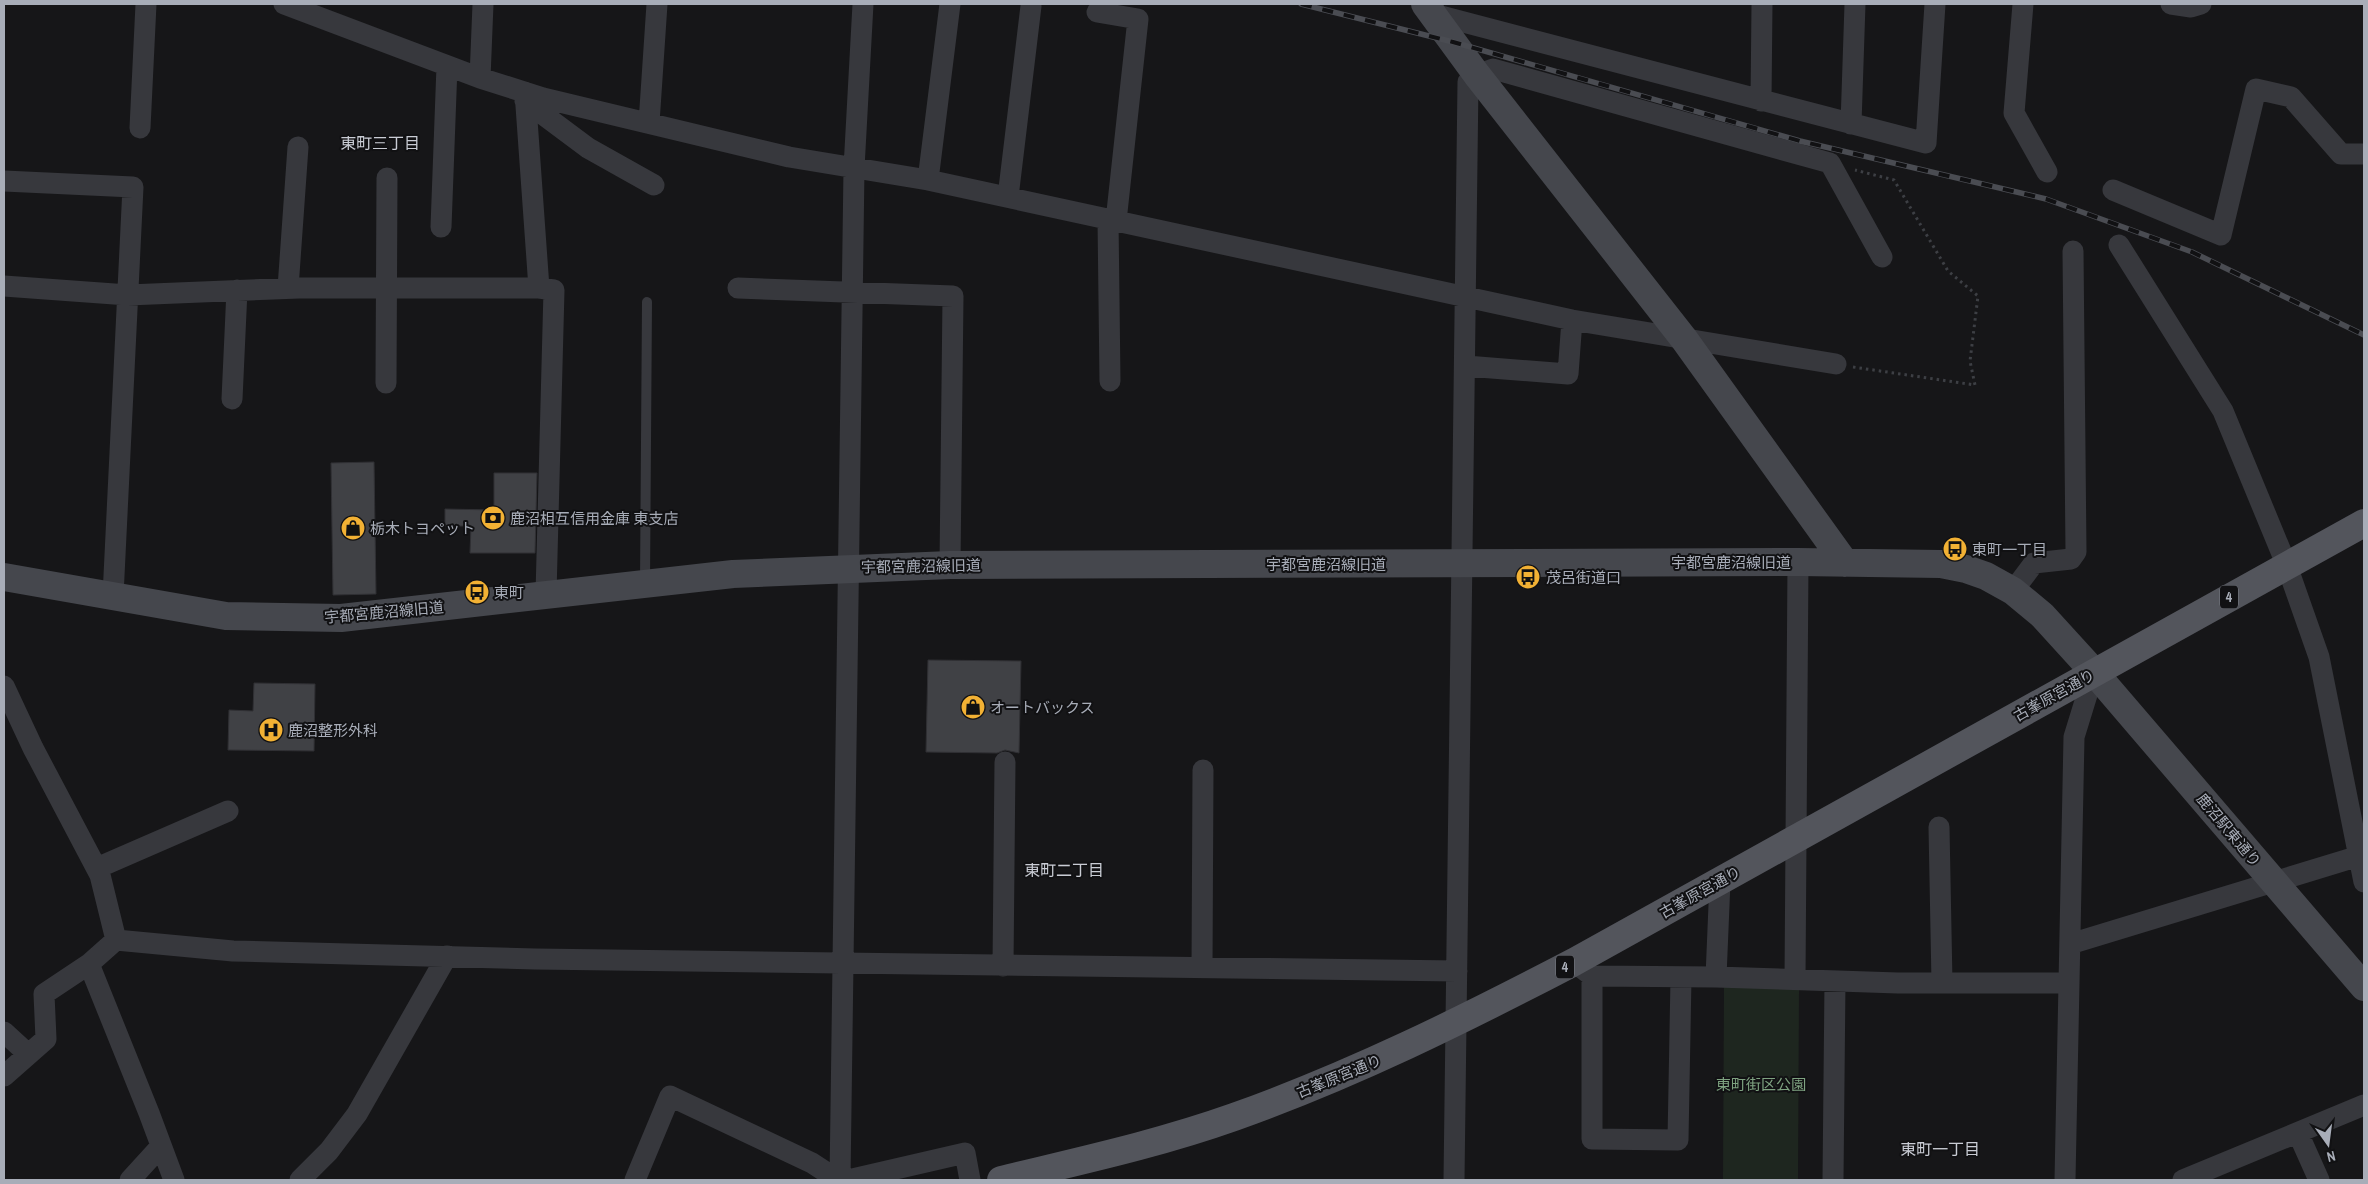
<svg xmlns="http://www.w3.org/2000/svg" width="2368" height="1184" viewBox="0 0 2368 1184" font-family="'Archivo Narrow','Noto Sans JP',sans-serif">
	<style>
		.green { fill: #1e261f }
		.building { fill: #404145; stroke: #303034 }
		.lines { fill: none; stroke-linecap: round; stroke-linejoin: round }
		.path { stroke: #3d3f44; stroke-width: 3; stroke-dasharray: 2.5 4; stroke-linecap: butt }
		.lane { stroke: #37383d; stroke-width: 10 }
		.street { stroke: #37383d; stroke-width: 21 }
		.secondary { stroke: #45474d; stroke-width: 28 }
		.primary { stroke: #53555c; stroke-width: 28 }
		.rail-casing { stroke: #4a4c52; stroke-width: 5.5 }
		.rail { stroke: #111113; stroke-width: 4; stroke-dasharray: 11; stroke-linecap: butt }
		.labels { text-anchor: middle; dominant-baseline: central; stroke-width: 4; stroke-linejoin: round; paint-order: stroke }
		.shield { fill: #111113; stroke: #7b7e86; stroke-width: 1 }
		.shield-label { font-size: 14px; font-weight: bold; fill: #a8adb8 }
		.poi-label { font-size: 15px; fill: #a8adb8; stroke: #111113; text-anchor: start }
		.street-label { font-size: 15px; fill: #a8adb8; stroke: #111113 }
		.park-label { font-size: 15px; fill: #7fa381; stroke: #111113 }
		.neighbourhood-label { font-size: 16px; fill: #c9ccd4; stroke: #111113 }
	</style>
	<rect width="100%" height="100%" fill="#161618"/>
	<path class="green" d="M 1724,987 L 1799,988 L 1798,1180 L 1723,1180 Z"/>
	<path class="building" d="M 374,462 L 376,594 L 333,595 L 331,463 Z
		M 494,473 L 537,473 L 535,553 L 470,553 L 471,526 L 445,526 L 445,509 L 494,510 Z
		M 928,660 L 1021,661 L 1019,753 L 1005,750 L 997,753 L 926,752 Z
		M 254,683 L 315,684 L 314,751 L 228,750 L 229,710 L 253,711 Z"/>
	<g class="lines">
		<path class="path" d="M 1853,367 L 1975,385 L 1970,361 L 1978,296 L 1948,271 L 1894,180 L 1855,170"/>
		<path class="lane" d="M 645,582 L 647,302"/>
		<path class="street" d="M 284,4 L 480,78 L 543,98 L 789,157 L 928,180 L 1572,320 L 1836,364
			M 2023,4 L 2014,113 L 2047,172
			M 2171,4 L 2191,7 L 2201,4
			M 1434,9 L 1433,14 L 1926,143 L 1935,4
			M 1097,12 L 1138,19 L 1116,221
			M 480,78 L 483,4
			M 525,92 L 539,288
			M 525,101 L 588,148 L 654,185
			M 1761,101 L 1762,4
			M 649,123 L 657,4
			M 1851,124 L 1855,4
			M 140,128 L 146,4
			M 928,180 L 950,4
			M 4,181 L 133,187 L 113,596
			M 2113,190 L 2221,235 L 2256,89 L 2291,97 L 2341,154 L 2364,154
			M 1008,197 L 1031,6
			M 1108,219 L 1110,381
			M 441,227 L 447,66
			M 2119,245 L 2223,411 L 2287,566 L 2319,657 L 2364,882
			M 4,286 L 128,295 L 299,288 L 539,288 L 554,290 L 546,594
			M 288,288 L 298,147
			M 738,288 L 953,296 L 950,565
			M 1466,366 L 1568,374 L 1572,320
			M 386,383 L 387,178
			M 232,399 L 237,290
			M 2013,591 L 2034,563 L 2071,559 L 2076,552 L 2073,251
			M 4,686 L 33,748 L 100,875 L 116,940
			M 1939,827 L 1942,983
			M 97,868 L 228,811
			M 2070,944 L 2359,856
			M 1574,962 L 1592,976 L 1716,977 L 1898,983 L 2069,983
			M 89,964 L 149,1113 L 174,1180
			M 1003,966 L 1005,762
			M 1202,968 L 1203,770
			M 1592,976 L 1592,1139 L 1678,1140 L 1681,978
			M 1716,977 L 1720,881
			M 1795,979 L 1798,562
			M 4,1032 L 28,1054
			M 4,1076 L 46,1039 L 44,994 L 89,964 L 116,940 L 233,951 L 535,959 L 1457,971
			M 2298,1133 L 2319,1180
			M 130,1180 L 161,1146
			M 300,1180 L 329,1151 L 357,1114 L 447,956
			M 635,1180 L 670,1096 L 812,1163 L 838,1180
			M 840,1180 L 854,168 L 863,4
			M 848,1180 L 965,1153 L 970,1180
			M 1454,1180 L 1468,82 L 1477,75 L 1493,69 L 1830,163 L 1882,257
			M 1833,1180 L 1835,981
			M 2065,1180 L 2074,737 L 2094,672
			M 2183,1180 L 2364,1105"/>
		<path class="secondary" d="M 1425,4 L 1477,75 L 1684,339 L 1845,563
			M 4,577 L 226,616 L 341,618 L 733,574 L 950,565 L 1798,562 L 1941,564 L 1966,569 L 1986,576 L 2013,591 L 2042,615 L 2094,672 L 2364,987"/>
		<path class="primary" d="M 1001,1180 C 1079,1161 1158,1144 1234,1117 C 1352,1075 1463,1020 1574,962 L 2364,523"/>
		<defs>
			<path id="rail" d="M 1301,4 L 1453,42 L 1800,141 L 2046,199 L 2192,252 L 2364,335"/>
		</defs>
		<use href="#rail" class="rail-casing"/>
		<use href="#rail" class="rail"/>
	</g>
	<defs>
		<symbol id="bank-disc" viewBox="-11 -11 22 22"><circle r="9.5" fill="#f2b134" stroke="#111113"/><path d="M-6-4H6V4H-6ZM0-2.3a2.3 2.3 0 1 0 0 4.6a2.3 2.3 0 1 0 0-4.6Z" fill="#111"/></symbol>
		<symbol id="shop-disc" viewBox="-11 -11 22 22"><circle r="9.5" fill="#f2b134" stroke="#111113"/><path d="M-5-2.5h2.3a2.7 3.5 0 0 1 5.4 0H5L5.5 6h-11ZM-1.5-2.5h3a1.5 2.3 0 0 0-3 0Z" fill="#111"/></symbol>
		<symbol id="bus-disc" viewBox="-11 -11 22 22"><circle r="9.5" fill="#f2b134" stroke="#111113"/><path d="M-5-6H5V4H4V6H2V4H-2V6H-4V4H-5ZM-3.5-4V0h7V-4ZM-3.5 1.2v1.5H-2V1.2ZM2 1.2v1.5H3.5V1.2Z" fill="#111"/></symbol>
		<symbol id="hospital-disc" viewBox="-11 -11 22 22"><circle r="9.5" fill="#f2b134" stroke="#111113"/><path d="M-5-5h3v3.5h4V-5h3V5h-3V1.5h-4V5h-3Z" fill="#111"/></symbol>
	</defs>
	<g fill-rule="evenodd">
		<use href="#bank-disc" x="479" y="504" width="28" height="28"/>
		<use href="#shop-disc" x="339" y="514" width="28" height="28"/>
		<use href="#bus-disc" x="1941" y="535" width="28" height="28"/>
		<use href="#bus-disc" x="1514" y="563" width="28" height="28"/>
		<use href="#bus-disc" x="463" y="578" width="28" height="28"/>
		<use href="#shop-disc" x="959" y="693" width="28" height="28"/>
		<use href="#hospital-disc" x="257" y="716" width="28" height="28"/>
	</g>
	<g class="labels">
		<g class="shield">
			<rect x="2220" y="585.5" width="18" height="23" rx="4"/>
			<rect x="1556" y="955.5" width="18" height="23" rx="4"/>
		</g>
		<g class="shield-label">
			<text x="2229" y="597">4</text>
			<text x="1565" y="967">4</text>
		</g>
		<g class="poi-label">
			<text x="510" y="518">鹿沼相互信用金庫 東支店</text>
			<text x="370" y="528">栃木トヨペット</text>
			<text x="1972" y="549">東町一丁目</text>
			<text x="1546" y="577">茂呂街道口</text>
			<text x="494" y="592">東町</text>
			<text x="990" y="707">オートバックス</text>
			<text x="288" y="730">鹿沼整形外科</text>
		</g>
		<g class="street-label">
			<text x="1731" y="562">宇都宮鹿沼線旧道</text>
			<text x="1326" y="564">宇都宮鹿沼線旧道</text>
			<text transform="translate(921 566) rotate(-1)">宇都宮鹿沼線旧道</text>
			<text transform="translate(384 612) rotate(-5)">宇都宮鹿沼線旧道</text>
			<text transform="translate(2054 695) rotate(-29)">古峯原宮通り</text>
			<text transform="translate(2229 830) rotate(50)">鹿沼駅東通り</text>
			<text transform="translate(1700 892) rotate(-29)">古峯原宮通り</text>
			<text transform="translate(1339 1076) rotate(-22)">古峯原宮通り</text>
		</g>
		<g class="park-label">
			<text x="1761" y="1084">東町街区公園</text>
		</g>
		<g class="neighbourhood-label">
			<text x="380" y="143">東町三丁目</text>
			<text x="1064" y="870">東町二丁目</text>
			<text x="1940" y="1149">東町一丁目</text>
		</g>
	</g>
	<rect width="2368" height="1184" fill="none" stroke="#a8adb8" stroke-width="10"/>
	<g transform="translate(2328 1144) rotate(166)" stroke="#111113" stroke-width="4" paint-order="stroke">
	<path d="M0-4L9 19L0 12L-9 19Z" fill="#a8adb8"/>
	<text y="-8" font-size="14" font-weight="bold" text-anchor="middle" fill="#a8adb8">N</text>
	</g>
</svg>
